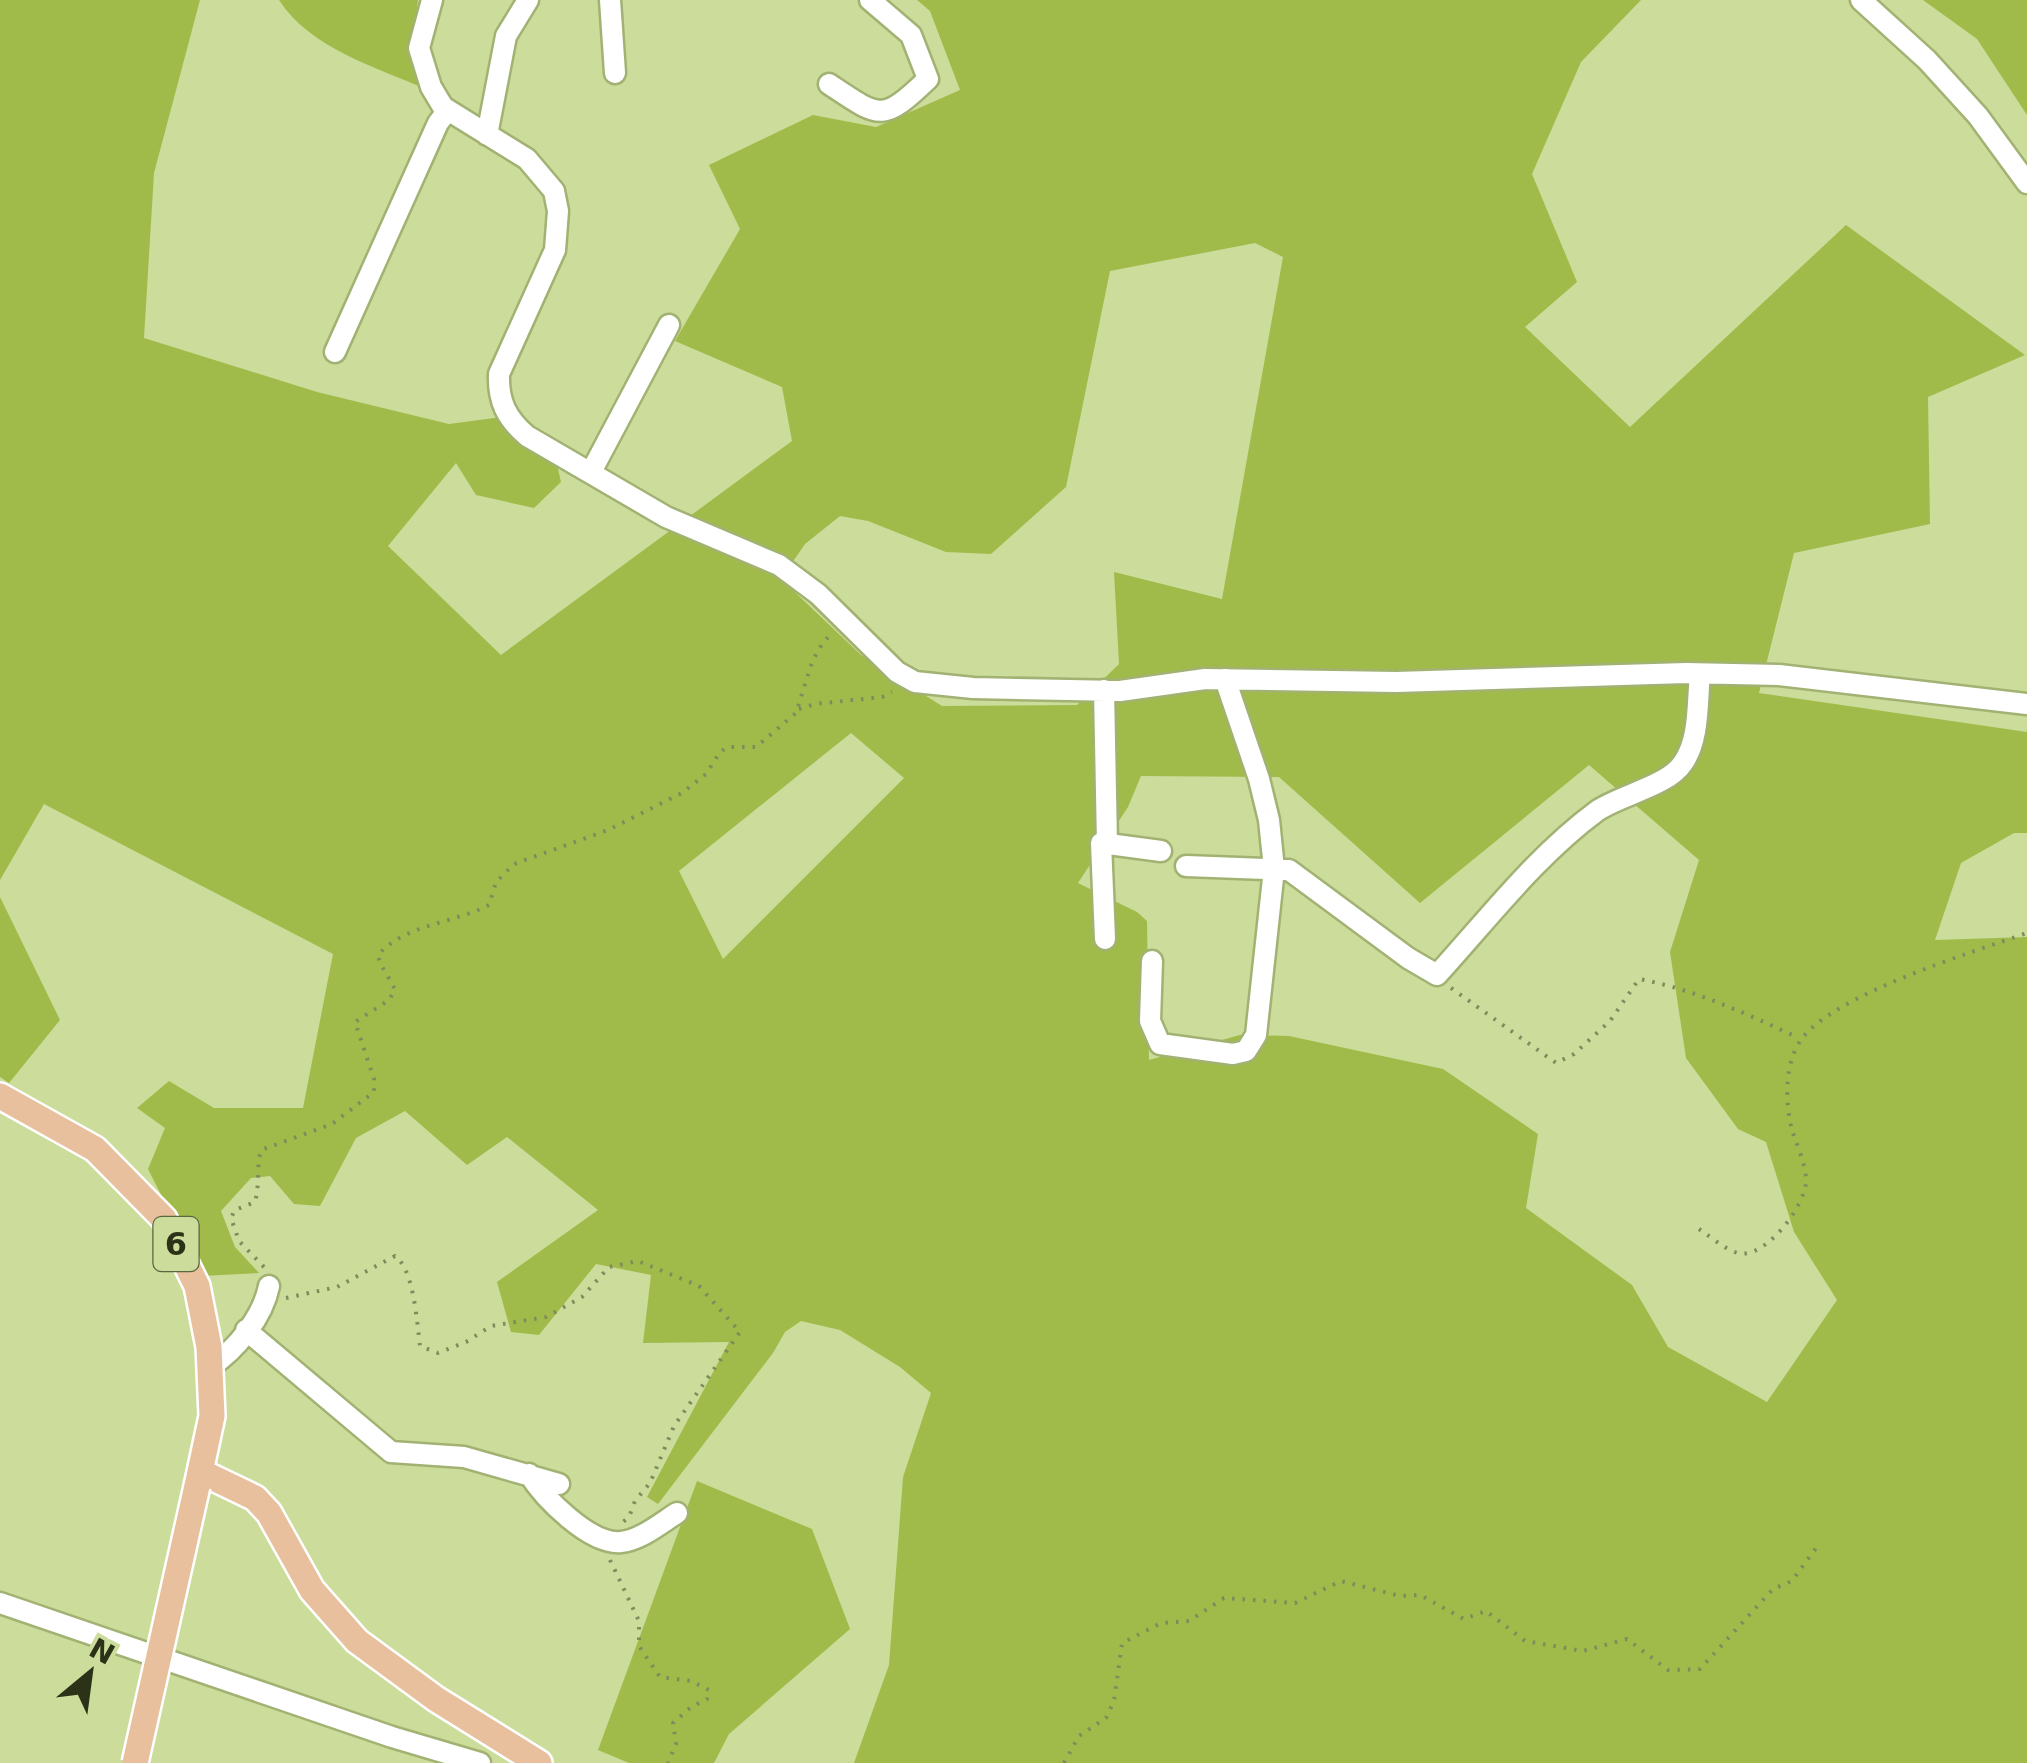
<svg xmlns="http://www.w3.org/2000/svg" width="2027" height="1763" viewBox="0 0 2027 1763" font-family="'DejaVu Sans',sans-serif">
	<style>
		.green { fill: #a1bb4a; fill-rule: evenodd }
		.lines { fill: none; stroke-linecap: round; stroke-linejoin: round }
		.minor-casing { stroke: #a1b272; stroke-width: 25 }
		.major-casing { stroke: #fff; stroke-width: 30 }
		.path { stroke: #7f8b5c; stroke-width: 4; stroke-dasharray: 2.5 8; stroke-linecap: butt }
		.minor { stroke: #fff; stroke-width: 20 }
		.major { stroke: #e8c09d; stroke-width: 25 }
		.major-bridge-casing { stroke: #fff; stroke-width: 30; stroke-linecap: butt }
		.major-bridge { stroke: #e8c09d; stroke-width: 25 }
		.labels { text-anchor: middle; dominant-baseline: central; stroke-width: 10; stroke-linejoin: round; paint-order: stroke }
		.shield { fill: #cbdc9b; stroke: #5b653f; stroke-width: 2.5 }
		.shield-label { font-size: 32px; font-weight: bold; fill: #2b3217 }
	</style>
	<rect width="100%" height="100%" fill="#cbdc9b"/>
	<path class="green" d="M 0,0 L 200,0 L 154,173 L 144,338 L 317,392 L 449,424 L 502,417 L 556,460 L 561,482 L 534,508 L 476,495 L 456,463 L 388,546 L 501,655 L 792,441 L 782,387 L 675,341 L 740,229 L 709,165 L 813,115 L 876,127 L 960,90 L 930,11 L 917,0 L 1641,0 L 1581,62 L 1532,174 L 1577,282 L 1525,327 L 1630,427 L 1846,225 L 2025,355 L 1928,397 L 1930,524 L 1794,553 L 1759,693 L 2027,732 L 2027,833 L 2014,833 L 1961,863 L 1935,940 L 2027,937 L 2027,1763 L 854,1763 L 889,1665 L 903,1477 L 931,1393 L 900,1367 L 840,1330 L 801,1321 L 785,1332 L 773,1353 L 658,1504 L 647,1497 L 729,1342 L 643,1343 L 651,1275 L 596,1264 L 539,1335 L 511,1332 L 497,1282 L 598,1210 L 507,1137 L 467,1165 L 405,1111 L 356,1138 L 320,1206 L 294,1204 L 270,1176 L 251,1178 L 221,1211 L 235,1247 L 259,1273 L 202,1276 L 148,1169 L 165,1128 L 137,1108 L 169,1081 L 214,1108 L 303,1108 L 333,954 L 44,804 L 0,880 ZM 1255,243 L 1283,257 L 1222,599 L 1114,572 L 1119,664 L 1077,705 L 942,706 L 861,655 L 781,579 L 805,544 L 840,516 L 868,521 L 946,552 L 991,554 L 1066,487 L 1110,271 ZM 851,733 L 904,778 L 723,959 L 679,871 ZM 1589,765 L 1699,860 L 1670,952 L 1686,1058 L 1738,1129 L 1766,1142 L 1794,1232 L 1837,1300 L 1767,1402 L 1668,1347 L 1632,1285 L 1526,1208 L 1538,1134 L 1443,1069 L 1289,1036 L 1240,1035 L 1149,1060 L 1147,921 L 1137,912 L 1078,883 L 1128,807 L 1141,776 L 1279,777 L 1420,903 Z
		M 279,0 L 418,0 L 411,53 L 426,89 C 375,67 310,48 279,0 Z
		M 1923,0 L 2027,0 L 2027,115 L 1977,39 Z
		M 0,897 L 60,1020 L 9,1083 L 0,1077 Z
		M 697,1481 L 812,1529 L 850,1629 L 729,1734 L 714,1763 L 629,1763 L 598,1750 Z"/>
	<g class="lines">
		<defs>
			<path id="minor" d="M 432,0 L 419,48 L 431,87 L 443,107 L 527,159 L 554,191 L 558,211 L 555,250 L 499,374 C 498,401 506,418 527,436 L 666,517 L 779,565 L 818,594 L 897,672 L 915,682 L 973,688 L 1120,691 L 1205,679 L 1396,682 L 1686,673 L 1779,675 L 2027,704
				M 610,0 L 615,73
				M 1861,0 L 1927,60 L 1978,116 L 2027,183
				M 829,84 C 880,118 882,123 928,79 L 911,35 L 870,0
				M 487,135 L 506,36 L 528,0
				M 335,352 L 438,123 L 448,110
				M 591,472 L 669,325
				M 1104,690 L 1107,844
				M 1186,866 L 1289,870 L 1408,958 L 1437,975 C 1488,919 1536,856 1597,811 C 1620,795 1668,786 1683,763 C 1700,739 1697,701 1700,674
				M 1105,939 L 1101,843 L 1161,851
				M 1152,961 L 1150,1021 L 1160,1044 L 1233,1054 L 1246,1051 L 1256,1035 L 1274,869 L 1269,820 L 1259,779 L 1225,679
				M 246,1330 L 391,1452 L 464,1457 L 559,1484
				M 210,1367 C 236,1350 263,1317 269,1286
				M 529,1474 C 544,1498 590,1545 621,1542 C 641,1540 661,1523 677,1513
				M 0,1603 L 392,1737 L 480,1763"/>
			<path id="major" d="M 0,1096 L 95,1149 L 164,1219 L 197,1286 L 209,1347 L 212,1416 L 197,1486
				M 201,1472 L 255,1498 L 269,1513 L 312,1590 L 357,1641 L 436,1699 L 539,1763"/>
		</defs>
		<use href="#minor" class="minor-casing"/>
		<use href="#major" class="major-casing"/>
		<path class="path" d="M 799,709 L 815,704 L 882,697 L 892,692
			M 1451,988 L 1556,1063 L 1574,1054 L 1610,1021 L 1639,979 C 1697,990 1746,1014 1799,1038
			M 1699,1229 C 1711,1237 1724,1249 1738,1253 C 1765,1260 1806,1205 1806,1181 C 1806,1164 1797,1146 1792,1130 C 1785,1103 1784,1064 1801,1040 C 1832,995 1973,952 2027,933
			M 264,1267 L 239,1241 L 231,1218 L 235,1210 L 255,1202 C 260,1184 256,1168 261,1150 L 332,1124 L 374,1092 L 374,1079 L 355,1022 L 389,1000 L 395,990 C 390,978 380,967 378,955 C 405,924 455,923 489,905 L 496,882 L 514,864 L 608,830 L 682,793 L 706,774 L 720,752 L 728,747 L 756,747 L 796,713 L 812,662 L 823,642 L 833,633
			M 286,1298 L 337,1287 L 395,1256 C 414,1269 417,1323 420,1346 L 438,1353 L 466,1342 L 491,1326 L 546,1317 L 582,1297 L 609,1267 L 638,1261 L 699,1286 L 740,1332 L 674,1426 L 650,1483 L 635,1501 L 629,1517 L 623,1522
			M 610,1560 L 639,1621 L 639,1646 L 660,1677 L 691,1681 L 709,1690 L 707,1699 L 691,1707 L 673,1723 L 676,1744 L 668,1763
			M 1064,1763 L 1079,1736 L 1106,1718 L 1114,1701 L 1122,1643 L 1161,1623 L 1189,1621 L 1224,1598 L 1295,1603 L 1341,1581 L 1400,1596 L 1420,1595 L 1464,1619 L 1486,1611 L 1525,1641 L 1583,1651 L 1627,1639 L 1668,1670 L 1700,1669 L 1773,1589 L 1792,1581 L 1819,1544"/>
		<use href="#minor" class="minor"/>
		<use href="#major" class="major"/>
		<defs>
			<path id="major-bridge" d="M 135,1763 L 197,1486"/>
		</defs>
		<use href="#major-bridge" class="major-bridge-casing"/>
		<use href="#major-bridge" class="major-bridge"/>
	</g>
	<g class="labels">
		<rect class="shield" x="153.5" y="1217" width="45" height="54" rx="8"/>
		<g class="shield-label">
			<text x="176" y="1244">6</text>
		</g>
	</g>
	<g transform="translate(90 1673) rotate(29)" stroke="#cbdc9b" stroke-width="8" paint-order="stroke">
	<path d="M0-8L18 38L0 25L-18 38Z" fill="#2b3217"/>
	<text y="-15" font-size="28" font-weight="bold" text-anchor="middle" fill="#2b3217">N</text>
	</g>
</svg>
